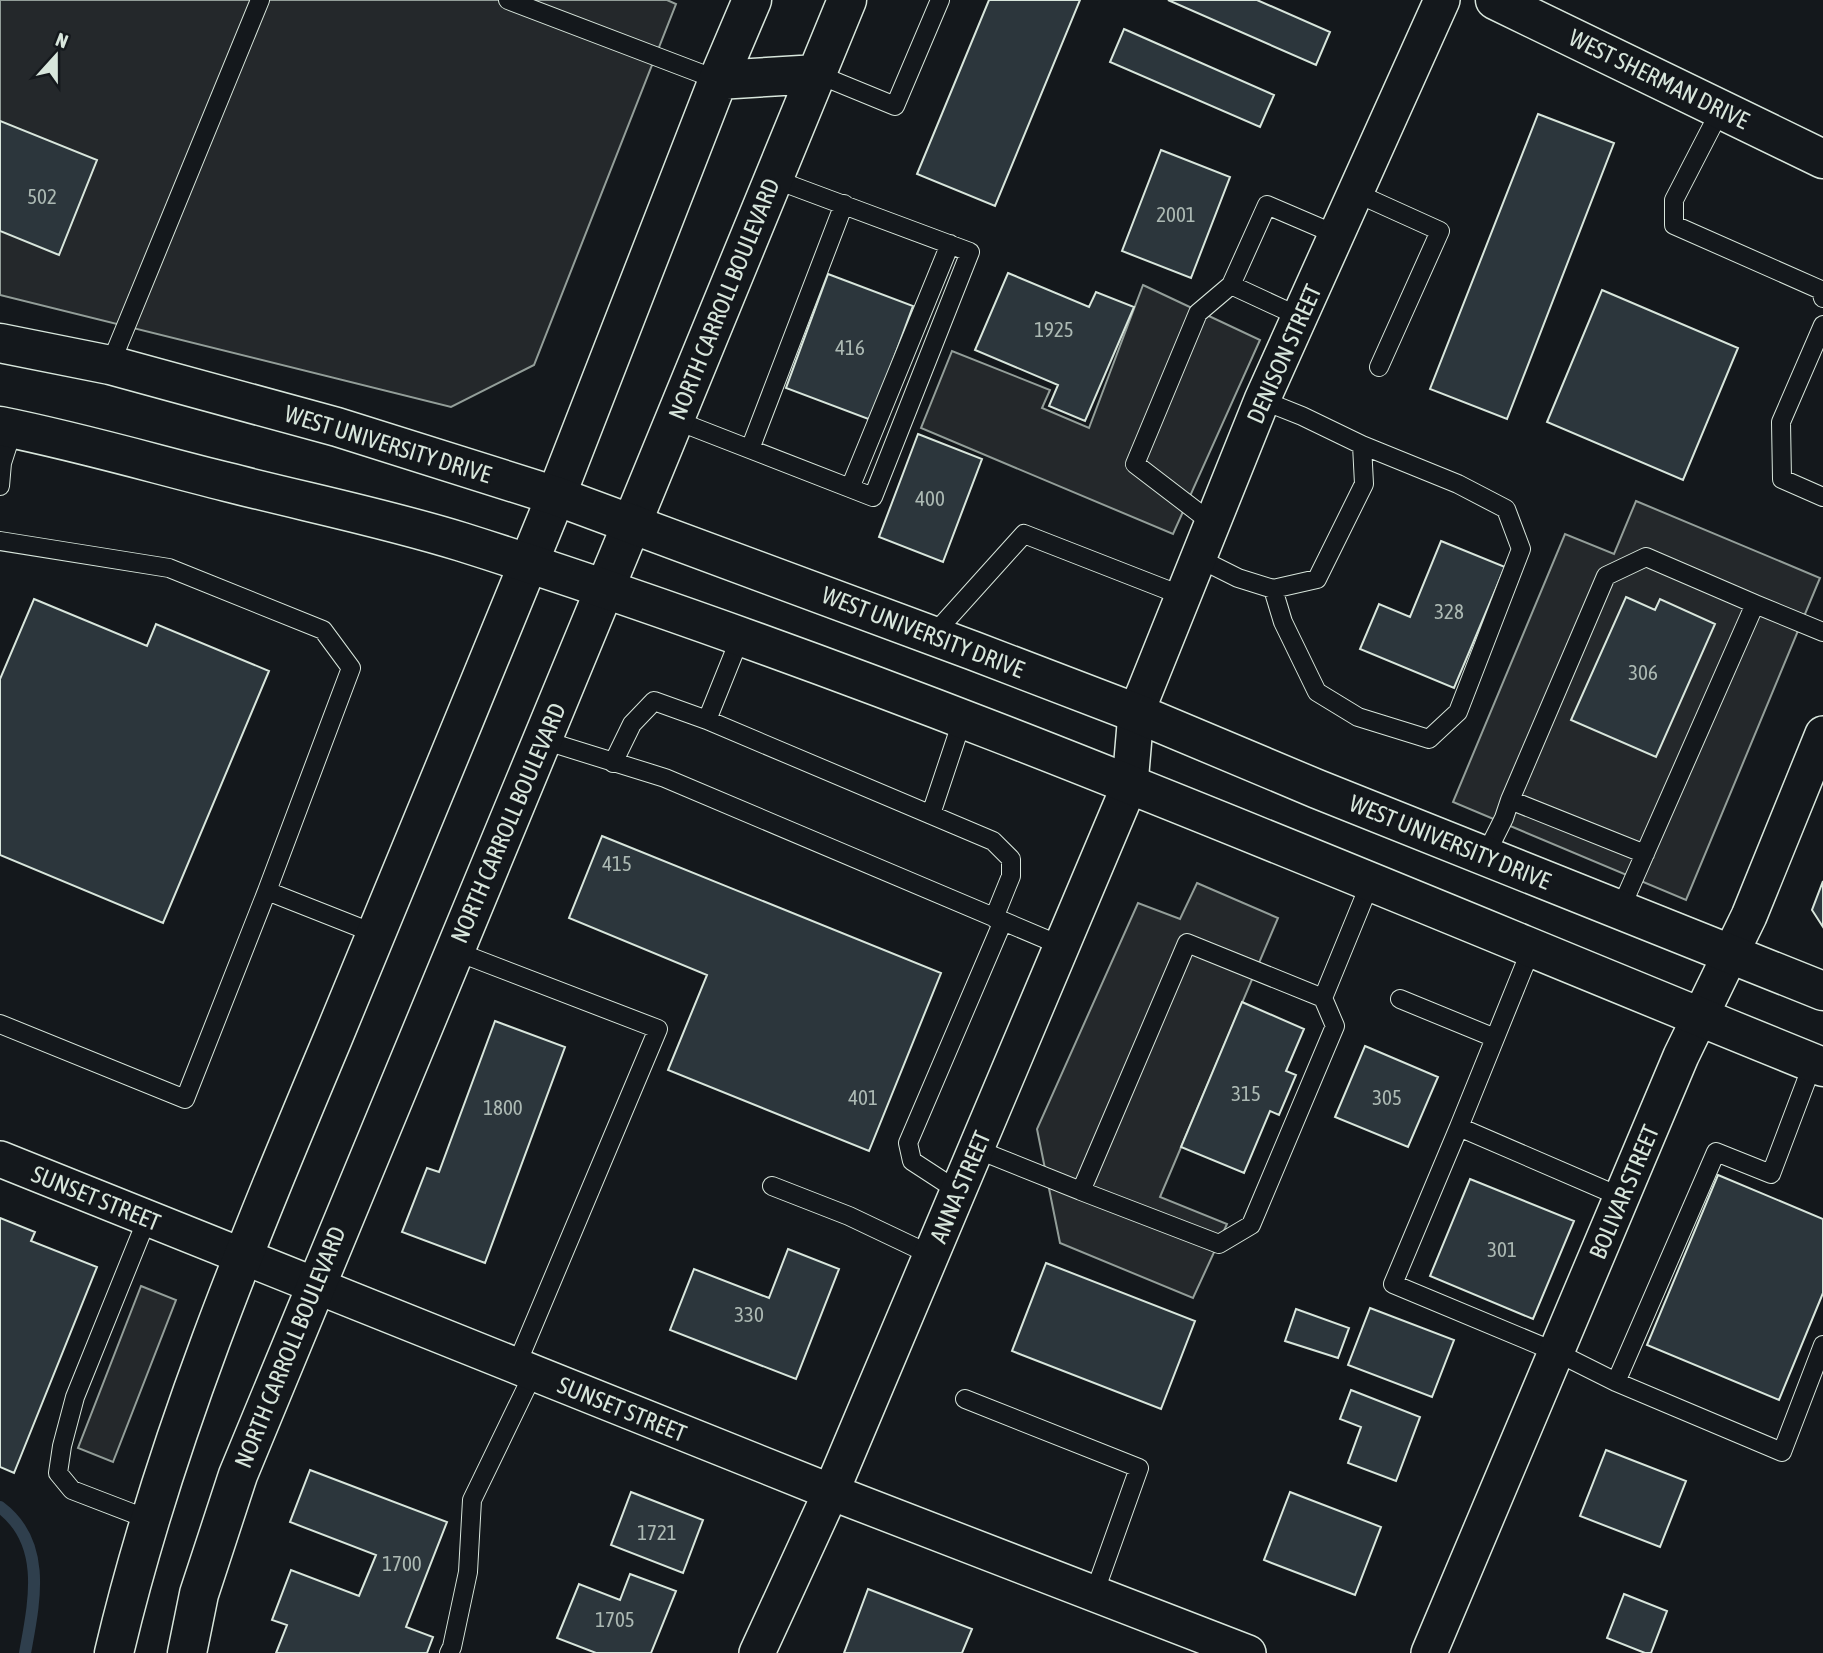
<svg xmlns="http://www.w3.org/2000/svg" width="1823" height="1653" viewBox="0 0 1823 1653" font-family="'Asap Condensed',sans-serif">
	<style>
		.parking { fill: #24282b; stroke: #939e99; stroke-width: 2 }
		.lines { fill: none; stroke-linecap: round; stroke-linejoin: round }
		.stream { stroke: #2f3f4d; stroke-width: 12 }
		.building { fill: #2c363c; stroke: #d8e6dc; stroke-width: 2 }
		.service-casing { stroke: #d8e6dc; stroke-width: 20 }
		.minor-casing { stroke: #d8e6dc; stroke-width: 38 }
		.tertiary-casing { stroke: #d8e6dc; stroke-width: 41 }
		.secondary-casing { stroke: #d8e6dc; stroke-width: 41 }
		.primary-casing { stroke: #d8e6dc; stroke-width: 41 }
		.service { stroke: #14181c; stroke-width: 18 }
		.minor { stroke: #14181c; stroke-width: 35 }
		.tertiary { stroke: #14181c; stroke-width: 38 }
		.secondary { stroke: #14181c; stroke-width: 38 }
		.primary { stroke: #14181c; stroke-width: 38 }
		.labels { text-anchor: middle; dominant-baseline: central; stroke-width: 5; stroke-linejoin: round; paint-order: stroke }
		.number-label { font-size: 21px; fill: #adbab4 }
		.street-label { font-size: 24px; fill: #d8e6dc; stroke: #14181c }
	</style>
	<rect width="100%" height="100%" fill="#14181c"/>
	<path class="parking" d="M 0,0 L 667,0 L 676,4 L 534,365 L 451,407 L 0,295 Z
		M 1143,285 L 1260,340 L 1173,534 L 921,428 L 952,351 L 1050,390 L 1042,408 L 1089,428 Z
		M 1636,501 L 1820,578 L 1686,900 L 1453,802 L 1565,534 L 1614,554 Z
		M 1197,883 L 1278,918 L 1160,1197 L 1227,1224 L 1193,1298 L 1060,1243 L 1037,1129 L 1138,903 L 1180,919 Z
		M 141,1286 L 176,1300 L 113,1462 L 78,1448 Z"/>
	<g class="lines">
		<path class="stream" d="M 0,1507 C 48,1543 34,1603 25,1653"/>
	</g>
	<path class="building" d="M 989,0 L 1080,0 L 995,206 L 917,174 Z
		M 1168,0 L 1257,0 L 1330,32 L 1316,65 Z
		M 1124,29 L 1274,95 L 1260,127 L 1110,62 Z
		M 1538,114 L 1614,143 L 1507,419 L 1430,389 Z
		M 0,121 L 97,160 L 59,255 L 0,231 Z
		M 1161,150 L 1230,177 L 1191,278 L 1122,251 Z
		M 1008,273 L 1089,307 L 1096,292 L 1134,307 L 1085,421 L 1049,406 L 1058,385 L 975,350 Z
		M 828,274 L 913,306 L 871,420 L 786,388 Z
		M 1602,290 L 1738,348 L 1683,480 L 1547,422 Z
		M 918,434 L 982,459 L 943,562 L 879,537 Z
		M 1441,541 L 1505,567 L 1454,688 L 1360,649 L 1379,604 L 1410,617 Z
		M 1626,597 L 1655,610 L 1660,599 L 1715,624 L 1656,757 L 1571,720 Z
		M 34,599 L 147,646 L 156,624 L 269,671 L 163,923 L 0,855 L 0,679 Z
		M 602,836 L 941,973 L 869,1151 L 668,1070 L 707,975 L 569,918 Z
		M 1823,881 L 1823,927 L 1812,910 Z
		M 1242,1002 L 1304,1029 L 1286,1071 L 1296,1075 L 1279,1115 L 1270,1111 L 1244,1173 L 1181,1147 Z
		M 495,1021 L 565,1047 L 485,1263 L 402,1232 L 427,1168 L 439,1172 Z
		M 1365,1046 L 1438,1077 L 1408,1147 L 1335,1117 Z
		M 1718,1175 L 1823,1219 L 1823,1293 L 1779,1400 L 1647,1345 Z
		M 1470,1179 L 1574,1221 L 1533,1319 L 1430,1276 Z
		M 0,1218 L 35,1232 L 31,1241 L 97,1267 L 14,1473 L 0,1467 Z
		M 788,1249 L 839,1269 L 796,1379 L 670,1330 L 694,1269 L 769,1298 Z
		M 1046,1263 L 1195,1321 L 1161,1409 L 1012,1351 Z
		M 1370,1308 L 1454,1340 L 1432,1397 L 1348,1365 Z
		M 1296,1309 L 1349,1328 L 1338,1358 L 1285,1341 Z
		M 1351,1390 L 1420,1417 L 1396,1481 L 1348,1463 L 1361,1427 L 1340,1419 Z
		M 1606,1450 L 1686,1481 L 1660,1547 L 1580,1516 Z
		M 310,1470 L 447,1522 L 406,1627 L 433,1637 L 427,1653 L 276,1653 L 287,1625 L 272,1620 L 291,1570 L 359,1596 L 376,1555 L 290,1522 Z
		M 631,1492 L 703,1520 L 683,1573 L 611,1545 Z
		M 1290,1492 L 1381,1527 L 1355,1595 L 1264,1560 Z
		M 630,1574 L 676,1591 L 651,1653 L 596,1653 L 557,1638 L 579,1584 L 620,1600 Z
		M 868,1589 L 972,1629 L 962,1653 L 844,1653 Z
		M 1624,1594 L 1667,1611 L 1651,1653 L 1645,1653 L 1607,1638 Z"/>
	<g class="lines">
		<defs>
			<path id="service" d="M 508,0 L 718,80
				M 817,74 L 895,106 L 940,0
				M 1721,109 L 1674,200 L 1674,225 L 1821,290 L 1823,298
				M 1356,193 L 1440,231 L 1379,367
				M 1300,317 L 1231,285 L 1267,205 L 1337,235
				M 1823,325 L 1781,422 L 1782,479 L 1823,497
				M 110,365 L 260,0
				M 675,420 L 873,497 L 970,252 L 774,179
				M 750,449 L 844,204
				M 0,486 L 2,463 L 13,429
				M 850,488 L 950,244
				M 1212,523 L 1135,464 L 1198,313 L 1231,285
				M 0,541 L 169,568 L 323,630 L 351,668 L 267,891 L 376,934
				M 1198,558 L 1238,578 L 1273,589 L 1317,579 L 1364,484 L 1362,445 L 1302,416 L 1262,400
				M 1273,589 L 1283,622 L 1317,692 L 1358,717 L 1429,739 L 1458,712 L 1521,549 L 1506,509 L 1458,484 L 1362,445
				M 1755,604 L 1823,632
				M 933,635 L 1024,534 L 1183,596
				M 707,720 L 740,638
				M 543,740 L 665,778 L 1062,946
				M 613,763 L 632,724 L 654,701 L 707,720 L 993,841 L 1011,859 L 1011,876 L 994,918
				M 1510,800 L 1645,854
				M 931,814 L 963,718
				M 1485,856 L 1504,818 L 1510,800 L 1606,576 L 1646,557 L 1755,604 L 1620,910
				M 1532,947 L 1459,1127 L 1621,1197
				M 455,951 L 658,1029 L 516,1366
				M 1400,999 L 1495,1038
				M 0,1024 L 185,1099 L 267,891
				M 1459,1127 L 1393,1284 L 1556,1352 L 1616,1382 L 1782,1452 L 1823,1345
				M 976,1149 L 1081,1191 L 1187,943 L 1323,998 L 1371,881
				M 772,1186 L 849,1216 L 931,1255
				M 958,1191 L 912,1161 L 908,1143 L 1003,921
				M 1081,1191 L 1219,1244 L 1251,1225 L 1335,1026 L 1323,998
				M 147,1219 L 75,1397 L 62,1446 L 58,1473 L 72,1490 L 150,1520
				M 1616,1382 L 1716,1152 L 1771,1174 L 1813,1063
				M 965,1399 L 1139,1468 L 1094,1594
				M 449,1653 L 452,1647 L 468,1572 L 472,1500 L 533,1374"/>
			<path id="minor" d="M 0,1159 L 831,1492 L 1248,1653
				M 757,1653 L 831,1492 L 1130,784 L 1136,713 L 1262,400 L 1442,0
				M 1429,1653 L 1681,1056 L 1749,916 L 1823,734"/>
			<path id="tertiary" d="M 1495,0 L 1823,159
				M 718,80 L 817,74
				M 556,496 L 718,80 L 752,0
				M 632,523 L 847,0"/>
			<path id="secondary" d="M 114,1653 C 164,1441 249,1238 333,1038 C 408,857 482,677 556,496
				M 187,1653 L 199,1594 L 238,1475 L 632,523"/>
			<path id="primary" d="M 0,343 L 110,365 L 337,427 L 556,496 L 974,651 L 1136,713 L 1317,789 L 1823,991
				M 0,426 C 76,441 151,463 227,482 C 305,502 385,518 462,542 C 926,689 1372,885 1823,1067"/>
		</defs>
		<use href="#service" class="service-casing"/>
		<use href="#minor" class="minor-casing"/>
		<use href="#tertiary" class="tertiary-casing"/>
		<use href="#secondary" class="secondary-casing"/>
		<use href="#primary" class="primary-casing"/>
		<use href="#service" class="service"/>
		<use href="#minor" class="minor"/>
		<use href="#tertiary" class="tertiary"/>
		<use href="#secondary" class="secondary"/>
		<use href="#primary" class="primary"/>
	</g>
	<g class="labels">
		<g class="number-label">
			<text x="42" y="196">502</text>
			<text x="1176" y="214">2001</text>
			<text x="1054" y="329">1925</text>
			<text x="850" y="347">416</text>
			<text x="930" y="498">400</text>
			<text x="1449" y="611">328</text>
			<text x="1643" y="672">306</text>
			<text x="617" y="863">415</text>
			<text x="1246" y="1093">315</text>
			<text x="863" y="1097">401</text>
			<text x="1387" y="1097">305</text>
			<text x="503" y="1107">1800</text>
			<text x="1502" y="1249">301</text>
			<text x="749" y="1314">330</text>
			<text x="657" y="1532">1721</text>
			<text x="402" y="1563">1700</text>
			<text x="615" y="1619">1705</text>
		</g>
		<g class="street-label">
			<text transform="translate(1659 79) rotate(26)">WEST SHERMAN DRIVE</text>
			<text transform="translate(724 299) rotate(-68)">NORTH CARROLL BOULEVARD</text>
			<text transform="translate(1284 354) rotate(-66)">DENISON STREET</text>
			<text transform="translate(388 444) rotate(17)">WEST UNIVERSITY DRIVE</text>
			<text transform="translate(923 632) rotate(21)">WEST UNIVERSITY DRIVE</text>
			<text transform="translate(508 823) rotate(-67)">NORTH CARROLL BOULEVARD</text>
			<text transform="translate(1450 842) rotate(22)">WEST UNIVERSITY DRIVE</text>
			<text transform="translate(960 1187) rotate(-67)">ANNA STREET</text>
			<text transform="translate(1624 1192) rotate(-67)">BOLIVAR STREET</text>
			<text transform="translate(96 1198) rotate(22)">SUNSET STREET</text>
			<text transform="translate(290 1347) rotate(-68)">NORTH CARROLL BOULEVARD</text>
			<text transform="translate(622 1409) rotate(22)">SUNSET STREET</text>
		</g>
	</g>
	<g transform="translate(56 56) rotate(21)" stroke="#14181c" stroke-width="5" paint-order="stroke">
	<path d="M0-5L12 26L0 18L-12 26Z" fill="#d8e6dc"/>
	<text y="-10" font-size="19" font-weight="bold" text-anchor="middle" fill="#d8e6dc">N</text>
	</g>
</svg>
